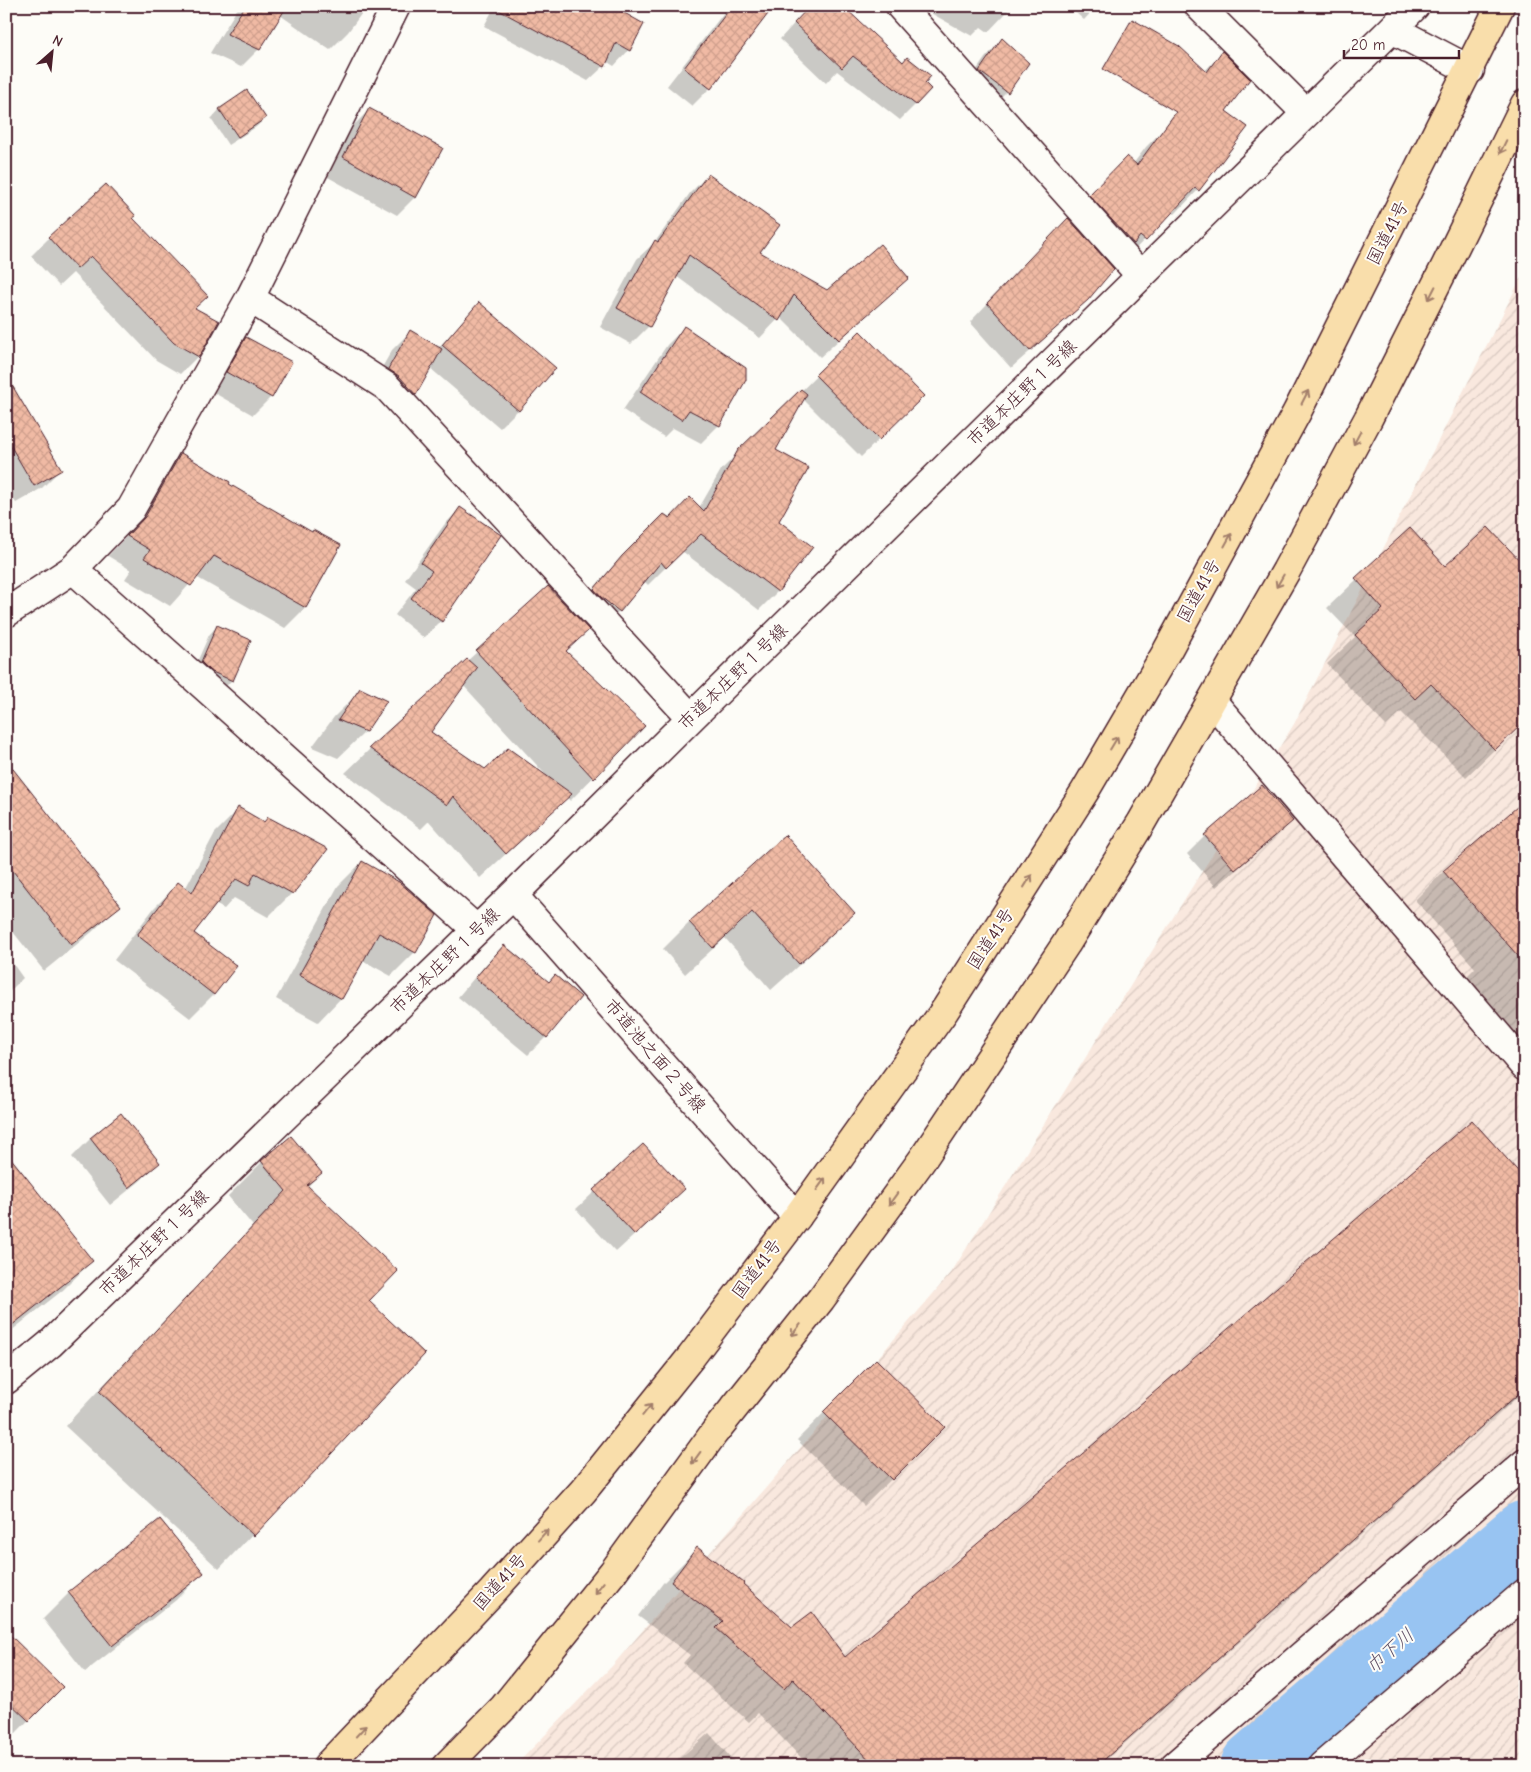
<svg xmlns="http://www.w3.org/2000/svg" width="1531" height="1772" viewBox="0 0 1531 1772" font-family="'Comic Neue','Klee One',sans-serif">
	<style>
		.industrial { fill: url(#industrial-furrows) }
		.shadow { fill: #0003; fill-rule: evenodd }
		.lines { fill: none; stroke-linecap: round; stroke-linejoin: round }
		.river { stroke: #98c4f2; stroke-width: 69 }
		.building { fill: url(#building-cross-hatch); stroke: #4a1f2b }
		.minor-casing { stroke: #4a1f2b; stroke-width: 31 }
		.highway-casing { stroke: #4a1f2b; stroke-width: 31 }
		.minor { stroke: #fdfcf7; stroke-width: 28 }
		.highway { stroke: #f9deab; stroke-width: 28 }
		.oneway { stroke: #a27e6b }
		.labels { text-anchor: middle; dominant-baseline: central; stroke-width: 4; stroke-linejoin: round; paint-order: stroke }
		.street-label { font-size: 18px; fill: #4a1f2b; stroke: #fdfcf7 }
		.water-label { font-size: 19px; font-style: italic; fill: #615167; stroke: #fdfcf7 }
	</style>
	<defs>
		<pattern id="industrial-furrows" width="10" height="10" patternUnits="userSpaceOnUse" patternTransform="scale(1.25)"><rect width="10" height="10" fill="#f9e8de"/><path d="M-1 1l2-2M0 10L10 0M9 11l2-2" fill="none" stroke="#d7c7bf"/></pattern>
		<pattern id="building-cross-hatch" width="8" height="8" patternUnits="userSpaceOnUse" patternTransform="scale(1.25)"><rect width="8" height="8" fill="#f0baa4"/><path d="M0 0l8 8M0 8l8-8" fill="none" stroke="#cf9f8d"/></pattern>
	</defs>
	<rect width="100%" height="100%" fill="#fdfcf7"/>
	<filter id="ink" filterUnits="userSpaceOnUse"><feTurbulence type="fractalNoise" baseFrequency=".02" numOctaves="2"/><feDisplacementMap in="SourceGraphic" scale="10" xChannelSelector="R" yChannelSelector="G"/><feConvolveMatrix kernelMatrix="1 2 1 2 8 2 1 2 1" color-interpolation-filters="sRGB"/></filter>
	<g filter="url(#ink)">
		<path class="industrial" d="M 1525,270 L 1525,1766 L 515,1766 L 613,1665 L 951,1273 L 1294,724 Z"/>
		<path class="shadow" d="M 239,6 L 367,6 L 348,32 L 330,50 L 280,15 L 259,49 L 241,67 L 210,53 Z
			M 495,6 L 609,6 L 629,50 L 614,66 L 606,61 L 604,66 L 588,81 L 484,26 Z
			M 729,6 L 770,6 L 710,88 L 692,106 L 667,86 Z
			M 810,6 L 923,83 L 916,104 L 900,120 L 837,71 L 826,83 L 780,39 Z
			M 918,6 L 1010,6 L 1007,12 L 988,32 L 981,27 L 972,36 Z
			M 1068,6 L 1097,6 L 1084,20 Z
			M 1002,40 L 1010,88 L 992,106 L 969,81 L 985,58 Z
			M 1222,53 L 1201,133 L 1173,110 L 1196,80 Z
			M 247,92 L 265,118 L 256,127 L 228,145 L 211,119 L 219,110 Z
			M 369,110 L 415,197 L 397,215 L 326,176 L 351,128 Z
			M 1170,123 L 1198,190 L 1175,214 L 1171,212 L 1121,264 L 1116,260 L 1110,266 L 1087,300 L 1068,318 L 1011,368 L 970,322 L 1103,181 L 1133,164 L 1146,147 Z
			M 708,175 L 758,253 L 828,292 L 908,278 L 820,357 L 780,317 L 760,338 L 676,276 L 649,326 L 631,344 L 600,327 L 637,259 L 655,242 L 690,193 Z
			M 132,218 L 193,309 L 198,356 L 180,374 L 156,360 L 73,273 L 59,286 L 31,256 L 49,238 Z
			M 479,304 L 554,368 L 518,410 L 500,428 L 430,368 L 415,394 L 397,412 L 371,387 L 392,350 L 410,332 L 438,348 Z
			M 684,328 L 719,425 L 701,443 L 673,428 L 664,437 L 623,410 L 667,345 Z
			M 860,333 L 923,396 L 861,457 L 803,399 L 775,450 L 777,521 L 812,547 L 777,592 L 759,610 L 682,551 L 648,585 L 644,581 L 619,611 L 601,629 L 577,608 L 604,576 L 665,515 L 670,519 L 699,508 L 721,470 Z
			M 246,338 L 271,397 L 253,415 L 209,390 L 228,356 Z
			M 6,416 L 60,470 L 42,488 L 16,503 L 6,487 Z
			M 181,454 L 227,485 L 312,533 L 339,546 L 305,608 L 285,628 L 196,577 L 170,606 L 125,579 L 131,570 L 108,556 L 125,538 L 161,474 Z
			M 461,508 L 441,621 L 424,638 L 395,615 L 416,588 L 405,580 L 444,525 Z
			M 1409,529 L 1445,568 L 1525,720 L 1466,777 L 1401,712 L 1386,726 L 1327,664 L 1355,637 L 1327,608 Z
			M 217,626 L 232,680 L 223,689 L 193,671 L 209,635 Z
			M 587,630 L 565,652 L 643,726 L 570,801 L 567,797 L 480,878 L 429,821 L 421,829 L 345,773 L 370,749 L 477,652 ZM 463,685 L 546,775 L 545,776 L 485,771 L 430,732 Z
			M 361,690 L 386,701 L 365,732 L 338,758 L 312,747 L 334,717 Z
			M 6,762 L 119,906 L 92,932 L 44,971 L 6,923 Z
			M 1262,787 L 1291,821 L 1273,839 L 1216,887 L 1187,854 L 1205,836 Z
			M 1525,801 L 1525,1045 L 1467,976 L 1475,968 L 1415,900 L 1444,871 Z
			M 239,809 L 292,893 L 268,917 L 234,898 L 224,909 L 215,904 L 192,933 L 214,994 L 190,1018 L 114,960 L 154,908 L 178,884 L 185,889 L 215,833 Z
			M 785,837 L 853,913 L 827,940 L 771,990 L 725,938 L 685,974 L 663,949 L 690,922 Z
			M 362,862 L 415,952 L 391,976 L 362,960 L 341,998 L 318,1022 L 276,999 L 338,886 Z
			M 504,946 L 546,1037 L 528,1055 L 458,997 L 486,964 Z
			M 6,954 L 23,978 L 6,995 Z
			M 121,1115 L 158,1163 L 140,1181 L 110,1205 L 72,1157 L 90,1139 Z
			M 643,1146 L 665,1207 L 616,1252 L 576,1209 Z
			M 6,1154 L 92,1261 L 63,1290 L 6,1335 Z
			M 262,1162 L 321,1173 L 307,1187 L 367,1302 L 423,1354 L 219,1569 L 65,1426 L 253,1226 L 228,1196 Z
			M 1525,1181 L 1525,1390 L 1099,1766 L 809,1766 L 758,1713 L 749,1722 L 683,1663 L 690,1655 L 638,1616 L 663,1583 L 697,1549 L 741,1584 L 791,1629 L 845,1659 Z
			M 876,1360 L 944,1427 L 864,1506 L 797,1440 Z
			M 202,1573 L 176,1600 L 85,1672 L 43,1619 L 69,1593 Z
			M 6,1641 L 61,1687 L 11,1738 L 6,1734 Z
			M 709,1733 L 738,1766 L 671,1766 Z"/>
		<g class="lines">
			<path class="river" d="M 1255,1766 L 1525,1535"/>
		</g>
		<path class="building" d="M 245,6 L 287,6 L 260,50 L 227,34 Z
			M 491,6 L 612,6 L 644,24 L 630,51 L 616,43 L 605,67 Z
			M 732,6 L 774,6 L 711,89 L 684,68 Z
			M 810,6 L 843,6 L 903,62 L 907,57 L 931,76 L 925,83 L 931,89 L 916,105 L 853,56 L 842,68 L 794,23 Z
			M 1132,19 L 1179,46 L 1207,72 L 1222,51 L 1250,79 L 1226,111 L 1248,127 L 1199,191 L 1195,188 L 1146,241 L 1140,236 L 1134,244 L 1089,195 L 1127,156 L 1137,165 L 1176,112 L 1103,69 Z
			M 1002,38 L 1029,63 L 1008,93 L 979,71 Z
			M 247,90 L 266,118 L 238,137 L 219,109 Z
			M 369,108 L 443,148 L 416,198 L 343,157 Z
			M 708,174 L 780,225 L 760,252 L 827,290 L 880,244 L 909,278 L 839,340 L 794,295 L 779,321 L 689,255 L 650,327 L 617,308 L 655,240 L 658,242 Z
			M 106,184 L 136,216 L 133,218 L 208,296 L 195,308 L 219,321 L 199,357 L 174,343 L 91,256 L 77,269 L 48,237 Z
			M 1068,218 L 1114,269 L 1088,300 L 1030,351 L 987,303 Z
			M 479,302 L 556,368 L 519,411 L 442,345 Z
			M 684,326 L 746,368 L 746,380 L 720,426 L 689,410 L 682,420 L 640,392 Z
			M 410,330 L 442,349 L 416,395 L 399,376 L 388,369 Z
			M 860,331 L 924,396 L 879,440 L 815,375 Z
			M 246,337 L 292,362 L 272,398 L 226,372 Z
			M 6,375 L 62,470 L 34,486 L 6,438 Z
			M 801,389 L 807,394 L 776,450 L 809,468 L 779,521 L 813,547 L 778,592 L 701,534 L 666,568 L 661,562 L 620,612 L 601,597 L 594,589 L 622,556 L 664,514 L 670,518 L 690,497 L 704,511 L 738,450 Z
			M 181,453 L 230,482 L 229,484 L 312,532 L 313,530 L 341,545 L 306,608 L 214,556 L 191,586 L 144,558 L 150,550 L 127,536 L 145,517 Z
			M 460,507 L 501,535 L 442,622 L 411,598 L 432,571 L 421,563 Z
			M 1488,527 L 1525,566 L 1525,721 L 1495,750 L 1431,684 L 1415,699 L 1355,635 L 1383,609 L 1355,578 L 1410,528 L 1445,566 Z
			M 548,586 L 589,630 L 566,651 L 645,726 L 594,779 L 476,651 Z
			M 217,625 L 251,640 L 233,681 L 210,671 L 201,662 Z
			M 467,659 L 477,668 L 431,732 L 485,769 L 508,748 L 572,794 L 506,854 L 453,796 L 447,805 L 369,748 Z
			M 360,688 L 387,701 L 366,732 L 338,720 Z
			M 6,760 L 121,906 L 71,945 L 6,862 Z
			M 1262,785 L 1293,821 L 1235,870 L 1204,835 Z
			M 1525,800 L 1525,964 L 1443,871 Z
			M 238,807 L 264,822 L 268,817 L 328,849 L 293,894 L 255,873 L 249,886 L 236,879 L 194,933 L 237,966 L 214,995 L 137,935 L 178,882 L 192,893 Z
			M 785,835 L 855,913 L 799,964 L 752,912 L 713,948 L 689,922 Z
			M 362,861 L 399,882 L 437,915 L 416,953 L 379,933 L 342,999 L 299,975 Z
			M 504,945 L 549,982 L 555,975 L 581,997 L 547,1038 L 475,978 Z
			M 121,1113 L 160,1163 L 129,1188 L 90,1138 Z
			M 1472,1120 L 1525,1179 L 1525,1388 L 1097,1766 L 875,1766 L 793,1679 L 784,1689 L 716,1628 L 723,1621 L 671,1582 L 697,1547 L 744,1583 L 743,1584 L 792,1627 L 812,1612 L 845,1657 Z
			M 291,1136 L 322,1173 L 307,1185 L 398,1271 L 369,1301 L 425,1354 L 254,1536 L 99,1391 L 286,1191 L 261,1161 Z
			M 643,1144 L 685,1189 L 635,1235 L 593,1190 Z
			M 6,1152 L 93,1261 L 6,1330 Z
			M 876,1359 L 945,1427 L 892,1480 L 823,1412 Z
			M 160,1519 L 204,1573 L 112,1646 L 68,1592 Z
			M 6,1631 L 63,1687 L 29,1721 L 6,1699 Z"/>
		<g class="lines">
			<defs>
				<path id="minor" d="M 900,6 L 1141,276
					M 1199,6 L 1306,113
					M 1392,29 L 1415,6
					M 250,298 L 387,387 L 691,718
					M 73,569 L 477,930
					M 6,613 L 73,569 L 131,509 L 250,298 L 396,6
					M 1212,701 L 1525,1067
					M 513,895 L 797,1217
					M 6,1380 L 50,1344 L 513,895 L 691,718 L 1392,29 L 1470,70
					M 1174,1766 L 1525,1463
					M 1322,1766 L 1525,1593"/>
				<path id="highway" d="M 327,1766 L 492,1592 L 584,1490 L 691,1357 L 797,1217 L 945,1010 L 1085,791 L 1167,651 L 1297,412 L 1500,6
					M 446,1766 L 504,1707 L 613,1572 L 714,1433 L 821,1299 L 922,1160 L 1066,944 L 1141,823 L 1286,571 L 1368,419 L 1446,265 L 1525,104"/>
			</defs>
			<use href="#minor" class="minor-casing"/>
			<use href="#highway" class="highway-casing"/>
			<use href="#minor" class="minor"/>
			<use href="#highway" class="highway"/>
		</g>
		<defs><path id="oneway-shaft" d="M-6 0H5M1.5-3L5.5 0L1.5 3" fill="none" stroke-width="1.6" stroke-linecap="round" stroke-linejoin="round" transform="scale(1.25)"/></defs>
		<g class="oneway">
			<use href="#oneway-shaft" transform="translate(1503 147) rotate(116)"/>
			<use href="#oneway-shaft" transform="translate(1432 293) rotate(117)"/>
			<use href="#oneway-shaft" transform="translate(1305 397) rotate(-63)"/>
			<use href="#oneway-shaft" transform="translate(1357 438) rotate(118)"/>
			<use href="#oneway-shaft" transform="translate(1228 540) rotate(-61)"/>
			<use href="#oneway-shaft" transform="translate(1280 581) rotate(120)"/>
			<use href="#oneway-shaft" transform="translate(1114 743) rotate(-59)"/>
			<use href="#oneway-shaft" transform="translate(1028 881) rotate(-58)"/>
			<use href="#oneway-shaft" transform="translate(821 1184) rotate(-54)"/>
			<use href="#oneway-shaft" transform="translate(893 1199) rotate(126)"/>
			<use href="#oneway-shaft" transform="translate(796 1330) rotate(129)"/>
			<use href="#oneway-shaft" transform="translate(647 1410) rotate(-51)"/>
			<use href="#oneway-shaft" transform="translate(696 1458) rotate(126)"/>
			<use href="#oneway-shaft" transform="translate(543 1535) rotate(-48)"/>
			<use href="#oneway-shaft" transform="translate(599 1588) rotate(129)"/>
			<use href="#oneway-shaft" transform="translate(361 1731) rotate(-47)"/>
		</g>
	</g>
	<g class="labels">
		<g class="street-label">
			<text transform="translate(1388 233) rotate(-63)">国道41号</text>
			<text transform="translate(1022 393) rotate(-44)">市道本庄野１号線</text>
			<text transform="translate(1199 591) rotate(-61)">国道41号</text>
			<text transform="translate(733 677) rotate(-44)">市道本庄野１号線</text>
			<text transform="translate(991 939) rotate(-57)">国道41号</text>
			<text transform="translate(445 961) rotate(-44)">市道本庄野１号線</text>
			<text transform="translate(655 1056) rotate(49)">市道池之面２号線</text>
			<text transform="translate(154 1243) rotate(-44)">市道本庄野１号線</text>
			<text transform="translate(757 1269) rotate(-53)">国道41号</text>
			<text transform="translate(500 1582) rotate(-48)">国道41号</text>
		</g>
		<g class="water-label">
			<text transform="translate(1390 1651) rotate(-41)">巾下川</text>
		</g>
	</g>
	<rect width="1531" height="1772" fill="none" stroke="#fdfcf7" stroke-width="25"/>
	<rect x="12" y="12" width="1506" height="1747" fill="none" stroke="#4a1f2b" stroke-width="2" filter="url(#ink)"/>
	<g transform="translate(52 52) rotate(27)" stroke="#fdfcf7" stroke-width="4" paint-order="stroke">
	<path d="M0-4L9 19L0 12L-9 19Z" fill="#4a1f2b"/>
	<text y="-8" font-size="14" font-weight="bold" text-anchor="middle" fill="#4a1f2b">N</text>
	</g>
	<path d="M1344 50v8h115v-8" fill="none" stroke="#4a1f2b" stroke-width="2.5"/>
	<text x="1351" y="50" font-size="15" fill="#4a1f2b" stroke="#fdfcf7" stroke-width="4" paint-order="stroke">20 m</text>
</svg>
